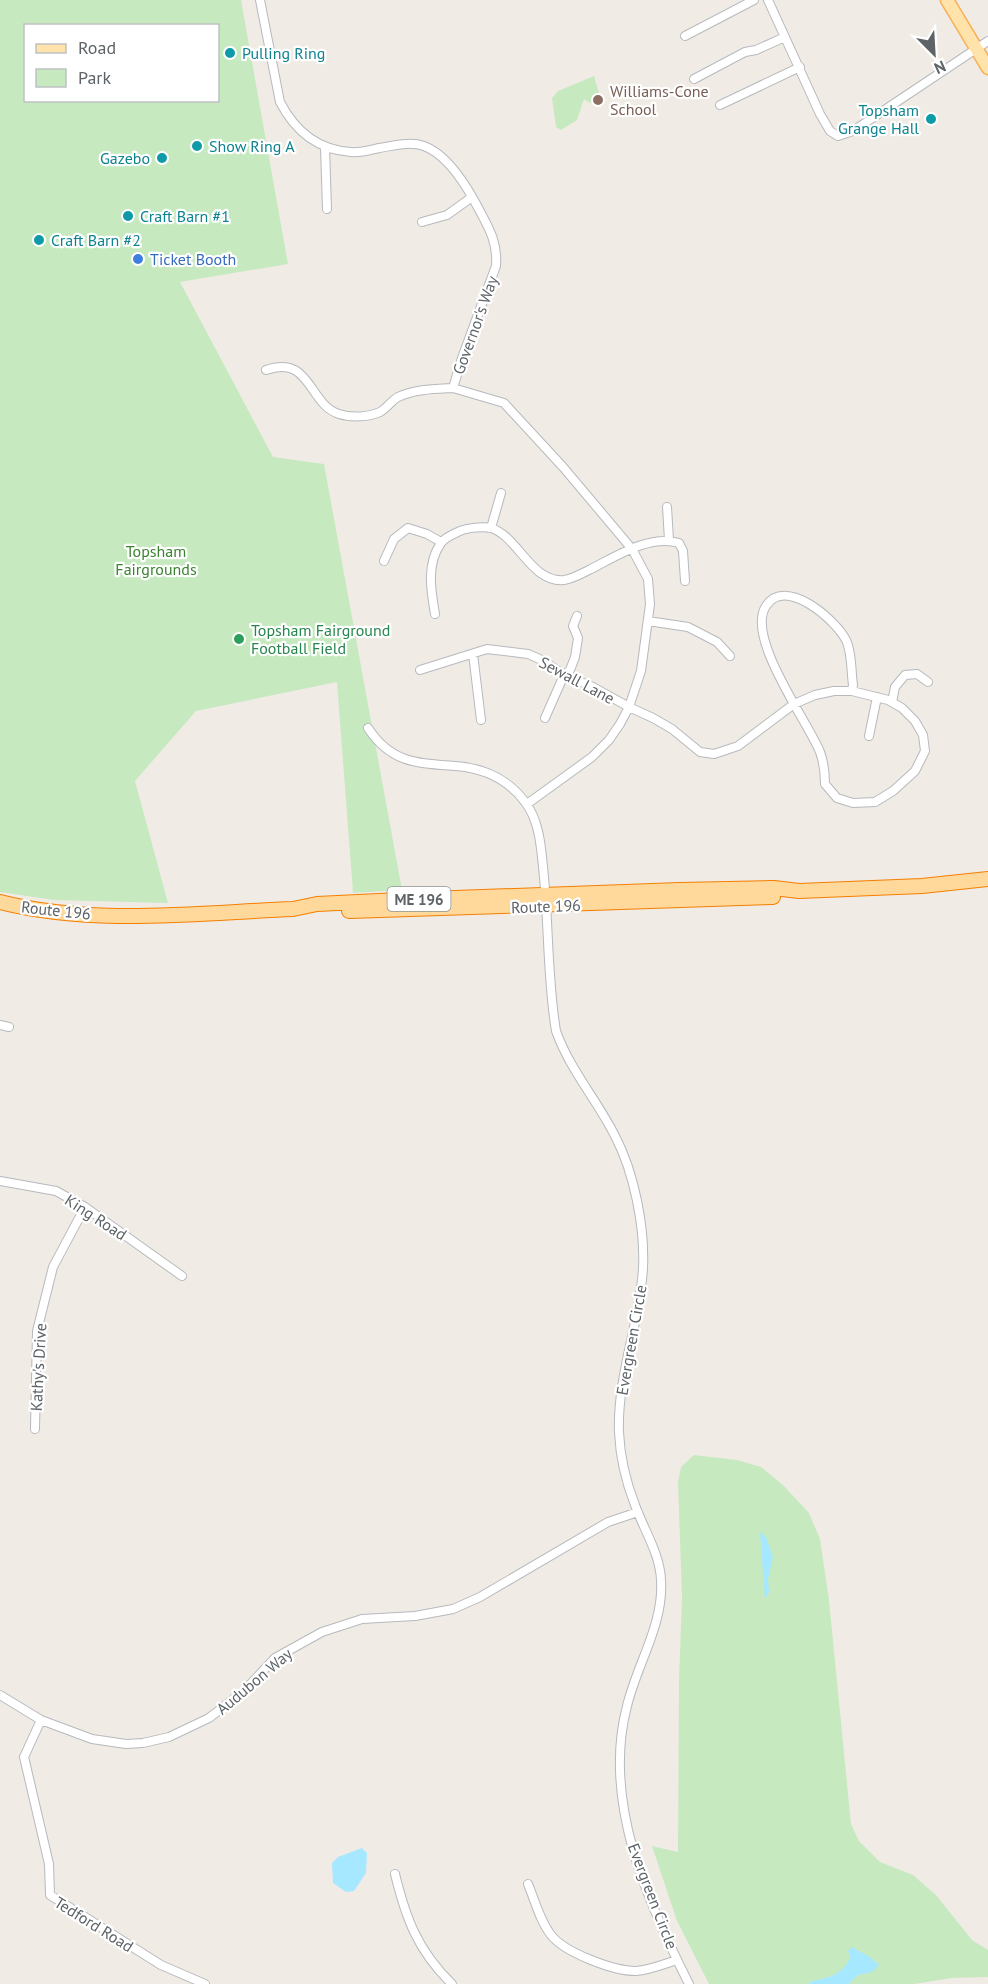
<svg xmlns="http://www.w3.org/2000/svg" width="988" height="1984" viewBox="0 0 988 1984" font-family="'PT Sans',sans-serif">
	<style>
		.green { fill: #c7e9c0; fill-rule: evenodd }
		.water { fill: #a6e8ff }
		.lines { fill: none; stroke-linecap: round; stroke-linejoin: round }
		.minor-casing { stroke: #b6b9bd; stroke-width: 10 }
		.primary-casing { stroke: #faaf55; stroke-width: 15 }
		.trunk-casing { stroke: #f57e00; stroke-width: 16 }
		.minor { stroke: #fff; stroke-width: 8 }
		.primary { stroke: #ffe3ab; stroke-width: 12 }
		.trunk { stroke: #ffd99c; stroke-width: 14 }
		.culture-dot { fill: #0f9aa8; stroke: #fff; stroke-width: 2 }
		.education-dot { fill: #8d6e63; stroke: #fff; stroke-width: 2 }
		.shop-dot { fill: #3f7fe0; stroke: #fff; stroke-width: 2 }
		.leisure-dot { fill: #2e9e5b; stroke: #fff; stroke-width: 2 }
		.labels { text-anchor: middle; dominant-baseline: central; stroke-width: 4.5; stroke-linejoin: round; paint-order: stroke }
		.shield { fill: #fff; stroke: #8e9295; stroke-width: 1.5 }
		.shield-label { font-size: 15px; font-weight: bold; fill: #5d6367 }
		.culture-label { font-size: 16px; fill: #0d838f; stroke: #fff; text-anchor: start }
		.education-label { font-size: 16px; fill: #785e54; stroke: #fff; text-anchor: start }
		.shop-label { font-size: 16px; fill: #366cbe; stroke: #fff; text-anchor: start }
		.street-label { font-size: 16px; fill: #5d6367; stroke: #fff }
		.park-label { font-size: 16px; fill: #3a832f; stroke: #fff }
		.leisure-label { font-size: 16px; fill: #27864d; stroke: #fff; text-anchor: start }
	</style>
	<rect width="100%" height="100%" fill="#f0ece5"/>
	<path class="green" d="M 0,0 L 241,0 L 288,264 L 180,282 L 273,457 L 324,464 L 402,890 L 353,893 L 337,682 L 196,711 L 135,781 L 168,903 L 54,900 L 0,892 ZM 26,26 L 218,26 L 218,100 L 26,100 Z
		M 594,76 L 601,100 L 590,103 L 584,99 L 577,120 L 561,130 L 556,127 L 552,98 L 558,91 Z
		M 694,1455 L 737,1460 L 761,1467 L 783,1485 L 809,1513 L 820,1539 L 829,1600 L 851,1824 L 859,1841 L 880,1862 L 913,1875 L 936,1895 L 972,1940 L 988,1950 L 988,1977 L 952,1978 L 914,1984 L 709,1984 L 677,1921 L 652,1846 L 678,1852 L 679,1680 L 682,1597 L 678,1482 L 681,1467 Z"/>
	<path class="water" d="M 760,1532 L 766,1537 L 773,1557 L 768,1579 L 769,1592 L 765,1600 Z
		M 362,1848 L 367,1853 L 366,1873 L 354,1891 L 346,1892 L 333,1883 L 332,1863 L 338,1857 Z
		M 852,1947 C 858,1951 863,1953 868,1956 C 873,1959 874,1962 879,1964 C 873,1976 866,1971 857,1976 C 854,1978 852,1981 849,1984 L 810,1984 L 810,1982 C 829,1977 841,1976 850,1958 L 848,1951 Z"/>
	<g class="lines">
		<defs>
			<path id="minor" d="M 260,0 L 280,102 C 295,131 318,150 351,152 C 360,153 370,150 379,148 C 393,146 409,141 424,146 C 446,154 464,182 475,202 C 487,225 498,240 496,266 L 462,358 L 453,388 L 504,403 L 563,467 L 632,549 L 648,579 L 650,604 L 641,671 L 629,707 L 620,724 L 609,740 L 592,757 L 527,804
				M 768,0 L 820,114 L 830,131 L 838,136 L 853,131 L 988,41
				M 685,36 L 754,0
				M 694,79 L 745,52 L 756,50 L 785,37
				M 720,105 L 800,67
				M 325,147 L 327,209
				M 422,222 L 447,215 L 472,197
				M 266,370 C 311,354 308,404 339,414 C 351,418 369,417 380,412 C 387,408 391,401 398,397 C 416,389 434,389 453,388
				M 667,507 L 669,540
				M 491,528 L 501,493
				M 384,561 L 394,539 L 408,528 L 427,534 L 441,542
				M 435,614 C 431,591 426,564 441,543 C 445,537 454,534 460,531 C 467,528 483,526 491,528 C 518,536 531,583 564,580 C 572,579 581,574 589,570 C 615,557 649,534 679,543 L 683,551 L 685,581
				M 648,621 L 688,627 L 717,642 L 730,656
				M 473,654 L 481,720
				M 420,670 L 487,649 L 528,654 L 544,661 L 564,675 L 593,687 L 629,707 L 653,718 L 672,729 L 700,752 L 714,754 L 738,746 L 794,704 L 815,695 L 834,691 L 852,691 L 888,700 L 902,708 L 915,721 L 923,735 L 925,751 L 915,771 L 893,791 L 875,802 L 853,803 L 837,798 L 825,784 C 825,772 824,763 820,752 C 808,722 745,637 766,606 C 785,576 835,619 846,640 C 852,652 851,671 853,685 L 852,691
				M 892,702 L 895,687 L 905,675 L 917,674 L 928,682
				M 545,718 L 564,675 L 570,670 L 575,657 L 578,638 L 573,626 L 577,616
				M 368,728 C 391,763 416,763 455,766 C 483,768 508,779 525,802 C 539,820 541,846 543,867 C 549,922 547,977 556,1031 C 570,1070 597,1100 615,1136 C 634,1172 645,1227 643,1268 C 640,1323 617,1376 619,1432 C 620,1456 626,1482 635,1505 C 644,1530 660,1554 661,1580 C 664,1624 637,1664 627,1706 C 602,1800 647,1901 689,1984
				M 869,736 L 877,697
				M 0,1025 L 9,1027
				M 0,1181 L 56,1191 L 85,1207 L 182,1276
				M 35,1429 L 37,1331 L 53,1267 L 85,1207
				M 0,1695 L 41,1720 L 92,1739 L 126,1744 L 143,1743 L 169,1737 L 209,1718 L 243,1692 L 275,1658 L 322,1632 L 362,1619 L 415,1616 L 453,1609 L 480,1597 L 608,1522 L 638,1512
				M 41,1720 L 24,1757 L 49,1864 L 50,1895 L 161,1965 L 205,1984
				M 395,1874 C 406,1919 418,1951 452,1984
				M 528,1884 C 535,1901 540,1921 551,1935 C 565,1953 614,1971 636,1971 C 650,1970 664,1964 677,1960"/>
			<path id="primary" d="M 947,0 L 988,68"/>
			<path id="trunk" d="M 0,902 C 95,926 196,913 293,909 L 317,904 L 400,900 L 680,890 L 774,888 L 799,891 L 922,886 L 988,879
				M 349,911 L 773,897"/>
		</defs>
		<use href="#minor" class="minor-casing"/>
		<use href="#primary" class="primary-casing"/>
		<use href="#trunk" class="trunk-casing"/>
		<use href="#minor" class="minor"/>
		<use href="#primary" class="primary"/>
		<use href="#trunk" class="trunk"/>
	</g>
	<g class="culture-dot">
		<circle cx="230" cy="53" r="6"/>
		<circle cx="931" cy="119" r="6"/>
		<circle cx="197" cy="146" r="6"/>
		<circle cx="162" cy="158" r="6"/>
		<circle cx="128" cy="216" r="6"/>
		<circle cx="39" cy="240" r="6"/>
	</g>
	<circle class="education-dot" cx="598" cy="100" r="6"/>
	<circle class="shop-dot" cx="138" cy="259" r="6"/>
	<circle class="leisure-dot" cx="239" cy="639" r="6"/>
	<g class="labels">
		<rect class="shield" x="387.5" y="887" width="63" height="24" rx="4.5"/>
		<g class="shield-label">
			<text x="419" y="899">ME 196</text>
		</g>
		<g class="culture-label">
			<text x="242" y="53">Pulling Ring</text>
			<text x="919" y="110" text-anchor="end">Topsham<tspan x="919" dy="18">Grange Hall</tspan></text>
			<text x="209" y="146">Show Ring A</text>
			<text x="150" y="158" text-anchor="end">Gazebo</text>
			<text x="140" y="216">Craft Barn #1</text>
			<text x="51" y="240">Craft Barn #2</text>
		</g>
		<g class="education-label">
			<text x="610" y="91">Williams-Cone<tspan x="610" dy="18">School</tspan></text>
		</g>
		<g class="shop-label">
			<text x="150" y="259">Ticket Booth</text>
		</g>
		<g class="street-label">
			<text transform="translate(475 325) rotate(-70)">Governor's Way</text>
			<text transform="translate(577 680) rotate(28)">Sewall Lane</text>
			<text transform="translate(546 906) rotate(-2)">Route 196</text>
			<text transform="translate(56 910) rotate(6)">Route 196</text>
			<text transform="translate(96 1217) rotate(33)">King Road</text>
			<text transform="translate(631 1340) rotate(-80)">Evergreen Circle</text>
			<text transform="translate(38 1367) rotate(-87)">Kathy's Drive</text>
			<text transform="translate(254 1681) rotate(-40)">Audubon Way</text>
			<text transform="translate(653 1896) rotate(69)">Evergreen Circle</text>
			<text transform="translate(94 1924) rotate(32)">Tedford Road</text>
		</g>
		<g class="park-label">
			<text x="156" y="551">Topsham<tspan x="156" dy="18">Fairgrounds</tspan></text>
		</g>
		<g class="leisure-label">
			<text x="251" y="630">Topsham Fairground<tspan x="251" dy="18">Football Field</tspan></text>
		</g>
	</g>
	<rect x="24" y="24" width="195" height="78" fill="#ffffff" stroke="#bec1c2" stroke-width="1.5"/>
	<rect x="36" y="44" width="30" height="9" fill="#ffe3ab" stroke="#bec1c2" stroke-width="1.5"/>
	<text x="78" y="54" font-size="18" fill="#5d6367">Road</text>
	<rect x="36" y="69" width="30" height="18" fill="#c7e9c0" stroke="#bec1c2" stroke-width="1.5"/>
	<text x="78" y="84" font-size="18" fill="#5d6367">Park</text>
	<g transform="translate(934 54) rotate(156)" stroke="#ffffff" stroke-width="4.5" paint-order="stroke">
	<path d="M0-4.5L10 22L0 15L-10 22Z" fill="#5d6367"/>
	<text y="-9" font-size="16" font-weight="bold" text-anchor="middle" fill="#5d6367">N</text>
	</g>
</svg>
